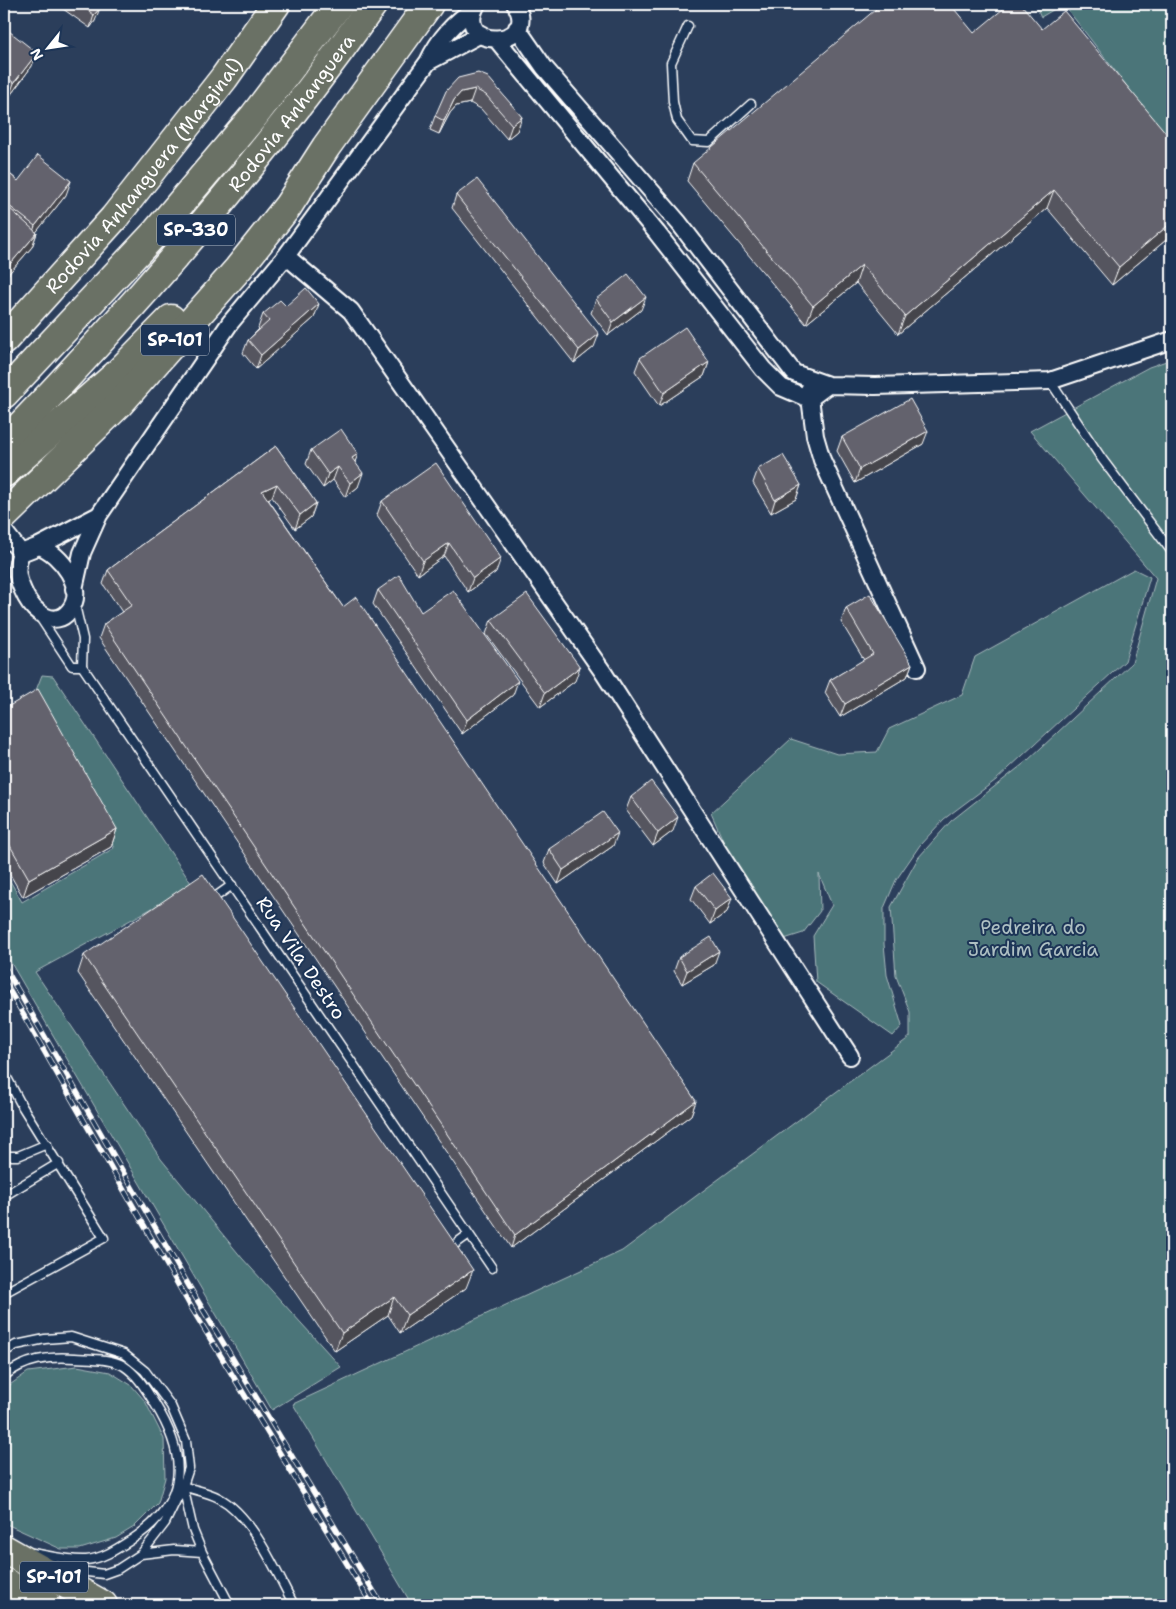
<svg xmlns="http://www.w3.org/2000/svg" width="1176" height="1609" viewBox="0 0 1176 1609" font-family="'Shantell Sans',sans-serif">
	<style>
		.green { fill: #4c7479; stroke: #a6babc }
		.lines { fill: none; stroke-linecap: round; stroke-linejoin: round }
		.lane-casing { stroke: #fff; stroke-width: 11 }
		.street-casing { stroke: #fff; stroke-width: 20 }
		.highway-casing { stroke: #fff; stroke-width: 31 }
		.lane { stroke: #1d3557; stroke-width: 8 }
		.street { stroke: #1d3557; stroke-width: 16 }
		.highway { stroke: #6b7165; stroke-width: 28 }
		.rail-casing { stroke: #fff; stroke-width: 5.5 }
		.rail { stroke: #1d3557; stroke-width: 4; stroke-dasharray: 11; stroke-linecap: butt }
		.wall { fill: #55545e; stroke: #fff }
		.shaded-wall { fill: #45454c; stroke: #fff }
		.building { fill: #63626d; stroke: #fff }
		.labels { text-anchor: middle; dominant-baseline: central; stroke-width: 4; stroke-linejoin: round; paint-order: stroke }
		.shield { fill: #1d3557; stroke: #bbc2cd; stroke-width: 1 }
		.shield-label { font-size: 18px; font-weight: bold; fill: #fff }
		.street-label { font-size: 19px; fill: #fff; stroke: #1d3557 }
		.park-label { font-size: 19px; fill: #aec0c3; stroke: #1d3557 }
	</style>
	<rect width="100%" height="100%" fill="#2b3e5b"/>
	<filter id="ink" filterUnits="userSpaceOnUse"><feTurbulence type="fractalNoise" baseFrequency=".02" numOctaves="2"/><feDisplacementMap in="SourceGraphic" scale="10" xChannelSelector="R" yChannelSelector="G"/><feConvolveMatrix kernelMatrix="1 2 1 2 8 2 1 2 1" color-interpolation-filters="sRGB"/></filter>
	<g filter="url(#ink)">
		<path class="green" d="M 1035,4 L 1172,4 L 1172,144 L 1063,4 L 1041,17 Z
			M 1172,359 L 1172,1605 L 412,1605 L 293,1404 L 622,1251 L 910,1037 L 910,1012 L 896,976 L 891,907 L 918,858 L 951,821 L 1027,761 L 1132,663 L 1156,578 L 1030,431 L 1149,367 Z
			M 1134,569 L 1150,577 L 1125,661 L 996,780 L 944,819 L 920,845 L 896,880 L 884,908 L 884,944 L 887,975 L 902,1026 L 893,1036 L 816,982 L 813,936 L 832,905 L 819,874 L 820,911 L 803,933 L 781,940 L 731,859 L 711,813 L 791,739 L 837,754 L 877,752 L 889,729 L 962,695 L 975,657 Z
			M 42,675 L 53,676 L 193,886 L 35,972 L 161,1159 L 242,1258 L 341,1367 L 272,1410 L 4,951 L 4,870 L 22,902 L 114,848 L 31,703 Z
			M 77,1366 L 110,1372 L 131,1385 L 145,1401 L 164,1439 L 165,1478 L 158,1503 L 134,1527 L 116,1538 L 80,1549 L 61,1549 L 4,1523 L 4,1389 L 28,1372 Z"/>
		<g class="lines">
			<defs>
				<path id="lane" d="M 688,26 L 671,63 L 673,102 L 677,120 L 692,141 L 709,142 L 751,104
					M 1050,381 L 1102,459 L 1172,552
					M 75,605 L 83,639 L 82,666 L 492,1268
					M 39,616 L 72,666 L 82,666
					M 211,900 L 232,885
					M 4,1072 L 22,1106 L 104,1238 L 4,1293
					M 4,1156 L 18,1156 L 47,1144
					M 4,1196 L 59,1163
					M 447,1250 L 469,1234
					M 4,1352 L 16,1345 L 45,1339 L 71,1337 L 124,1354 L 145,1371 L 171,1406 L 186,1441 L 189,1468 L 183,1486 L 193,1530 L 202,1552
					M 4,1376 C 25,1359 49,1356 75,1358 C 91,1359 110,1358 124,1366 C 138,1375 146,1390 155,1404 C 189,1459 188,1503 131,1540 C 117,1549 102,1559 86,1560 C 69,1561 50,1556 33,1553
					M 141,1554 L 165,1523 L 183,1486 C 194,1490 208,1492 219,1498 C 253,1516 276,1572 294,1605
					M 62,1569 L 104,1574 L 118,1569 L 141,1554 L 174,1550 L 202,1552 L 230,1605"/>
				<path id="street" d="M 477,4 C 451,52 543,48 515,4
					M 517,28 L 544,67 L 679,223 L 794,373 L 828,385 L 875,386 L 1050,381 L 1172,340
					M 497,40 L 657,233 L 763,369 L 781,387 L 809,399 L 828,385
					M 428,62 L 481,34
					M 286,256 L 351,311 L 603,672 L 850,1056
					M 809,390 L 815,436 L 822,460 L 917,668
					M 4,531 L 21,553
					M 39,546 C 60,553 88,589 69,611 C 55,629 34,612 26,597 C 18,581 14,570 21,553 Z
					M 39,546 L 99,515
					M 74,589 L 82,553 L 99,515 L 230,323 L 286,256 L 428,62 C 439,38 454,23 475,8"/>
				<g id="highway">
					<path id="s1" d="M 4,340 L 114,218 L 224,78 L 276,4"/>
					<path d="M 4,394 L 157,231 L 254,116 L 339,4"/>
					<path id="s2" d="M 4,443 C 137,306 263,160 373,4"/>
					<path d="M 4,473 L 115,376 L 171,319"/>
					<path d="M 4,516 L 119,404 L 238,269 L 288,206 L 326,147 L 429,4"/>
					<path d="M 4,1549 L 103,1605"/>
					<path d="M 4,1582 L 47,1605"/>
				</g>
			</defs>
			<use href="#lane" class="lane-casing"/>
			<use href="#street" class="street-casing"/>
			<use href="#highway" class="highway-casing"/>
			<use href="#lane" class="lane"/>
			<use href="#street" class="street"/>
			<use href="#highway" class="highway"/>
			<defs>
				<path id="rail" d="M 4,966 L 196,1298 L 382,1605
					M 4,981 L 188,1302 L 372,1605"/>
			</defs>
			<use href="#rail" class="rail-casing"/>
			<use href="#rail" class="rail"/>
		</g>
		<path class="wall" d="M 56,4 L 95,4 L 95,21 L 90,28 Z
			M 1042,29 L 1172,140 L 1172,235 L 1112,285 L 1047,208 L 898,334 L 856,283 L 806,324 L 687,181 L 693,163 L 974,33 Z
			M 4,30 L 32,66 L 9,97 L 4,92 Z
			M 478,73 L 522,117 L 517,131 L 507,139 L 481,109 L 470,103 L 456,106 L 450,113 L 439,134 L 430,130 L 435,116 Z
			M 4,169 L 18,181 L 66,195 L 36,232 L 37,233 L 32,247 L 4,279 Z
			M 456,195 L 594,347 L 574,363 L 452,208 Z
			M 596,299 L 641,310 L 608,335 L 591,313 Z
			M 286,306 L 314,318 L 256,369 L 243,353 L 248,340 L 259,329 L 258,328 L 263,314 Z
			M 640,358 L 709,362 L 704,376 L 659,406 L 635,371 Z
			M 842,437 L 923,444 L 855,483 L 837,451 Z
			M 276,446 L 316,503 L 311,517 L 295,529 L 272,497 L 268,499 L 343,607 L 696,1101 L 691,1115 L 511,1248 L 99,638 L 104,624 L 122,612 L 103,584 L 108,570 Z
			M 311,450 L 358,454 L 355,461 L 358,487 L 345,497 L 333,480 L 323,488 L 306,464 Z
			M 758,469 L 801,485 L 796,499 L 771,513 L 753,483 Z
			M 382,501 L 496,572 L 468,592 L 444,556 L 418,575 L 377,515 Z
			M 378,590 L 421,612 L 513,695 L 462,734 L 373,604 Z
			M 846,608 L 912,664 L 907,677 L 840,717 L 825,693 L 830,680 L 864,660 L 841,622 Z
			M 491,620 L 575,681 L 540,707 L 486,634 Z
			M 4,709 L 117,829 L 111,847 L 23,897 L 4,864 Z
			M 631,797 L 673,831 L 653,846 L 626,810 Z
			M 613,846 L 558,884 L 544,863 L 549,849 Z
			M 696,886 L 727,912 L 710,924 L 691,899 Z
			M 84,955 L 466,1288 L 400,1333 L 388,1315 L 335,1351 L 78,973 Z
			M 679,957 L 714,965 L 682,984 L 674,971 Z"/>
		<path class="shaded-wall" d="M 100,8 L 95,21 L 90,28 L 94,15 Z
			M 37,53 L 32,66 L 9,97 L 14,83 Z
			M 475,89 L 470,103 L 456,106 L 450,113 L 439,134 L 444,121 L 454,100 L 461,92 Z
			M 522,117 L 517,131 L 507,139 L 512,125 Z
			M 71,181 L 66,195 L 30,240 L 35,226 Z
			M 1054,190 L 1047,208 L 898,334 L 905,316 Z
			M 1172,222 L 1172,235 L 1112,285 L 1119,267 Z
			M 37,233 L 32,247 L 4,279 L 4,271 Z
			M 862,265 L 856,283 L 806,324 L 813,306 Z
			M 646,297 L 641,310 L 608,335 L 613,322 Z
			M 319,304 L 314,318 L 256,369 L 261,355 Z
			M 599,334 L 594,347 L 574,363 L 579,350 Z
			M 709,362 L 704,376 L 659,406 L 664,393 Z
			M 928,431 L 923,444 L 855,483 L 860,469 Z
			M 358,454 L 353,467 L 352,458 Z
			M 338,467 L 333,480 L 323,488 L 328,474 Z
			M 363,473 L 358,487 L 345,497 L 350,483 Z
			M 277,484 L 272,497 L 257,504 L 262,491 Z
			M 801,485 L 796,499 L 771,513 L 775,500 Z
			M 316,503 L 311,517 L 295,529 L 300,515 Z
			M 449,543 L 444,556 L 418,575 L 423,561 Z
			M 501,558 L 496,572 L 468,592 L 473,578 Z
			M 912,664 L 907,677 L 840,717 L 845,704 Z
			M 580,667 L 575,681 L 540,707 L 545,693 Z
			M 518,681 L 513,695 L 462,734 L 467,720 Z
			M 678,817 L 673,831 L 653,846 L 658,833 Z
			M 117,829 L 111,847 L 23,897 L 29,879 Z
			M 618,833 L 613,846 L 558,884 L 563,870 Z
			M 732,898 L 727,912 L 710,924 L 715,911 Z
			M 719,951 L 714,965 L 682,984 L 687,971 Z
			M 696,1101 L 691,1115 L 511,1248 L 515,1235 Z
			M 473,1270 L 466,1288 L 400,1333 L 407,1315 Z
			M 394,1297 L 388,1315 L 335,1351 L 342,1333 Z"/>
		<path class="building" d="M 80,4 L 95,4 L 100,8 L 94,15 Z
			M 882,4 L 950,4 L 974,33 L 1009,4 L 1021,4 L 1042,29 L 1064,11 L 1172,140 L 1172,222 L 1119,267 L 1054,190 L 905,316 L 862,265 L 813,306 L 693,163 Z
			M 5,28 L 37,53 L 14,83 L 4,75 L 4,30 Z
			M 478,73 L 488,77 L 522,117 L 512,125 L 486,95 L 475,89 L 461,92 L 454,100 L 444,121 L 435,116 L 446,91 L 458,78 Z
			M 38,155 L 71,181 L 35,226 L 4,202 L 4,169 L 18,181 Z
			M 477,179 L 599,334 L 579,350 L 456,195 Z
			M 8,207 L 37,233 L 4,271 L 4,212 Z
			M 628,274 L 646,297 L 613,322 L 596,299 Z
			M 306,288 L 319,304 L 261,355 L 248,340 L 269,321 L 263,314 L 280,300 L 286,306 Z
			M 685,327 L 709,362 L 664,393 L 640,358 Z
			M 910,399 L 928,431 L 860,469 L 842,437 Z
			M 341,429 L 358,454 L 352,458 L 363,473 L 350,483 L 338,467 L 328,474 L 311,450 Z
			M 276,446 L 316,503 L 300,515 L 277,484 L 262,491 L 343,607 L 356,597 L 696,1101 L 515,1235 L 104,624 L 132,605 L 108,570 Z
			M 783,455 L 801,485 L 775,500 L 758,469 Z
			M 436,463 L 501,558 L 473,578 L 449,543 L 423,561 L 382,501 Z
			M 399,575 L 421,612 L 453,590 L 518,681 L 467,720 L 378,590 Z
			M 527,594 L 580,667 L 545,693 L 491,620 Z
			M 870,594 L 912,664 L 845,704 L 830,680 L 873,654 L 846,608 Z
			M 38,689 L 117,829 L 29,879 L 4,835 L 4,709 Z
			M 651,781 L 678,817 L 658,833 L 631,797 Z
			M 603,812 L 618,833 L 563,870 L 549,849 Z
			M 713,873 L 732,898 L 715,911 L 696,886 Z
			M 203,874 L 473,1270 L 407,1315 L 394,1297 L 342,1333 L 84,955 Z
			M 711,937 L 719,951 L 687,971 L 679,957 Z"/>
	</g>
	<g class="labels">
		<g class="shield">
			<rect x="157" y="214.5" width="78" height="31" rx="4"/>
			<rect x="141" y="324.5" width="68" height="31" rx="4"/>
			<rect x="20" y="1561.5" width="68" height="31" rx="4"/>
		</g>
		<g class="shield-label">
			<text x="196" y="230">SP-330</text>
			<text x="175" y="340">SP-101</text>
			<text x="54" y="1577">SP-101</text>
		</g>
		<g class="street-label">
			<text stroke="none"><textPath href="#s2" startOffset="438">Rodovia Anhanguera</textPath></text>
			<text stroke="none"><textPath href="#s1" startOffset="216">Rodovia Anhanguera (Marginal)</textPath></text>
			<text transform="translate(301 958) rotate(56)">Rua Vila Destro</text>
		</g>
		<g class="park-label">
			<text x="1033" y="927">Pedreira do<tspan x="1033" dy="22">Jardim Garcia</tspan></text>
		</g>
	</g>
	<rect width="1176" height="1609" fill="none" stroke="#1d3557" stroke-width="20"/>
	<rect x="10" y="10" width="1156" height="1589" fill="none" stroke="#fff" stroke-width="2" filter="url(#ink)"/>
	<g transform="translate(48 48) rotate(240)" stroke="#1d3557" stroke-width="4" paint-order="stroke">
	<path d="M0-4L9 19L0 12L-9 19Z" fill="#ffffff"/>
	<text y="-8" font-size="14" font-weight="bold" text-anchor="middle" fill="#ffffff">N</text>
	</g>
</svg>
